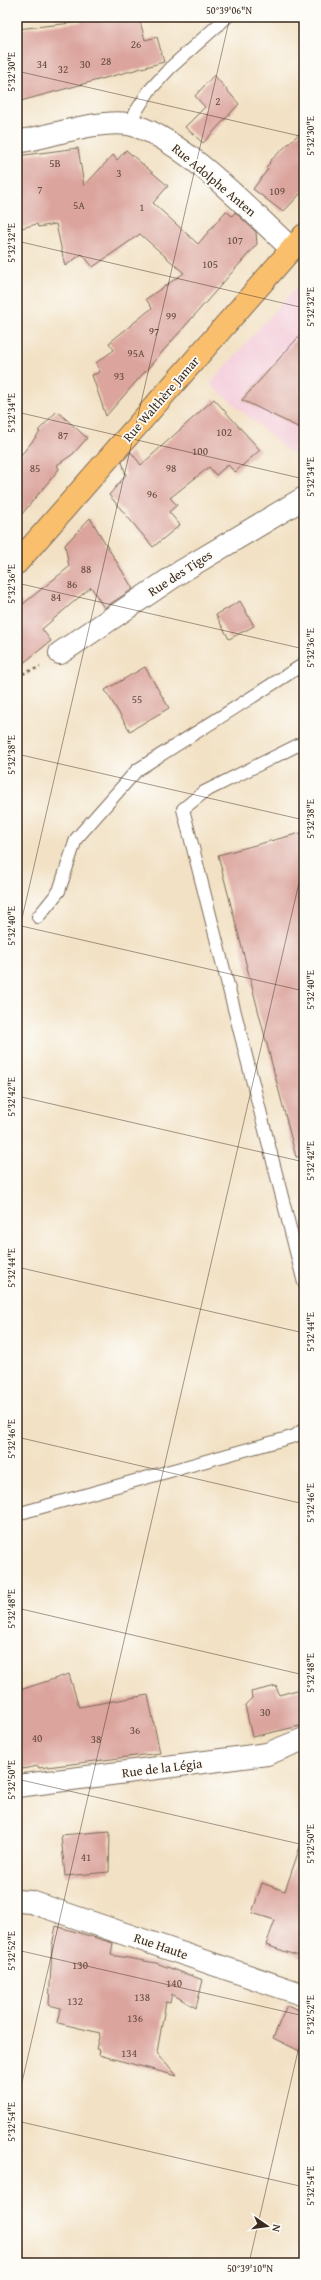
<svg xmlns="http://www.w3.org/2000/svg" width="321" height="2280" viewBox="0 0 321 2280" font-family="'Gentium Book Plus',serif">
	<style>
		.built { fill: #f4cfdc }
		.building { fill: #dba59e }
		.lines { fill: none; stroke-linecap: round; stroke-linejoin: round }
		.lane-casing { stroke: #7b6a58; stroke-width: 14 }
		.street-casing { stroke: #7b6a58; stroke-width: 24 }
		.primary-casing { stroke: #7b6a58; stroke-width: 24 }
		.path { stroke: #7b6a58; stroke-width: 2.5; stroke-dasharray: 3 3; stroke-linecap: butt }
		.lane { stroke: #fff; stroke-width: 12 }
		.street { stroke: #fff; stroke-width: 22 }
		.primary { stroke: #f9bf6d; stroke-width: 22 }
		.ticks { fill: none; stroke: #3b2a1e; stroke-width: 1; stroke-opacity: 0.45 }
		.labels { text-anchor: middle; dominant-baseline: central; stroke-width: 3.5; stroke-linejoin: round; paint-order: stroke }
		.number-label { font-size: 11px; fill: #63493e }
		.street-label { font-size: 13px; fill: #3b2a1e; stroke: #fdfcf7 }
		.neatline { fill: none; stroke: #3b2a1e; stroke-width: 1.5 }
		.ticks-label { font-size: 10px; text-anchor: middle; fill: #3b2a1e }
	</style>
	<rect width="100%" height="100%" fill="#fdfcf7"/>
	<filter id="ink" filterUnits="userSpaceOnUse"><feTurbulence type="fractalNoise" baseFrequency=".025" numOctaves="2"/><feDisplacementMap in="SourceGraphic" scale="8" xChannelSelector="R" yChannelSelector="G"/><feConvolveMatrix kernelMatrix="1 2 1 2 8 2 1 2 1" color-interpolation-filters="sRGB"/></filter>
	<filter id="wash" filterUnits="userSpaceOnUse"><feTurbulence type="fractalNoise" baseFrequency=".012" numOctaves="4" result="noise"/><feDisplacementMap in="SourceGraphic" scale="16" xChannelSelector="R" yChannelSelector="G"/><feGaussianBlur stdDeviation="0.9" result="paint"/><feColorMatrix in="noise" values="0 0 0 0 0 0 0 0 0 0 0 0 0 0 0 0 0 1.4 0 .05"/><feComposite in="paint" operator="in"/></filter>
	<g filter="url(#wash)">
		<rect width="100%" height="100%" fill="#f2e1c4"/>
		<path class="built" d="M 304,278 L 304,464 L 210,384 Z"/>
		<g id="blocks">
			<path class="building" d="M 81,17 L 139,17 L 145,40 L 157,37 L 164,62 L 17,102 L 17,29 L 81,22 Z
				M 214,75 L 239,104 L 203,143 L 185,127 L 205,107 L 195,96 Z
				M 304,129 L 304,190 L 283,212 L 253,189 L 268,169 L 266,167 L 270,163 L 269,162 Z
				M 78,148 L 84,186 L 113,155 L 117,160 L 126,150 L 168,186 L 153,203 L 198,244 L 226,211 L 232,216 L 235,212 L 256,232 L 257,244 L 106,416 L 92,375 L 100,372 L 96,363 L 114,350 L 109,343 L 152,308 L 146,299 L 184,273 L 140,234 L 93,267 L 82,254 L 65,266 L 56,224 L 38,227 L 37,224 L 17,229 L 17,156 Z
				M 304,331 L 304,430 L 242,400 Z
				M 214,399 L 260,450 L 235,472 L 228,465 L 216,475 L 209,467 L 170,498 L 177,505 L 169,512 L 180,525 L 153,547 L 109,495 L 126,475 L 122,462 L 131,452 L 141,465 Z
				M 57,411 L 87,438 L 73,454 L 57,465 L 59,469 L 17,520 L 17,460 L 40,432 L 38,431 Z
				M 90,518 L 133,589 L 104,608 L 91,587 L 42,629 L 51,641 L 17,668 L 17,597 L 23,604 L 69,567 L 65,545 Z
				M 240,601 L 254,626 L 229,639 L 216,615 Z
				M 145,667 L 169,708 L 130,731 L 105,690 Z
				M 304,832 L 304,1156 L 296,1157 L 218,855 Z
				M 69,1674 L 79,1707 L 148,1695 L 160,1753 L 39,1768 L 38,1766 L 17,1770 L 17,1691 Z
				M 276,1686 L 279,1695 L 304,1688 L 304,1725 L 252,1737 L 245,1705 L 252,1698 L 251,1692 Z
				M 110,1831 L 109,1872 L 65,1876 L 61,1835 Z
				M 300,1847 L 304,1848 L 304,1958 L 266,1945 L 275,1920 L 252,1913 L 262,1883 L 285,1891 Z
				M 56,1926 L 113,1943 L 111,1955 L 156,1963 L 203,1980 L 196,2008 L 172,1994 L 170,2003 L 166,2002 L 157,2052 L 177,2076 L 99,2055 L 100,2050 L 96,2049 L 100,2033 L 58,2023 L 61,2008 L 49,2005 L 52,1946 Z
				M 287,2005 L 304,2012 L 304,2053 L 273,2038 Z"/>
		</g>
	</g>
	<g filter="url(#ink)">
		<use href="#blocks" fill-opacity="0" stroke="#7b6a58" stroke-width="1"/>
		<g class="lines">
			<defs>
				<path id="lane" d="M 128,124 L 149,91 L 170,68 L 227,17
					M 304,742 L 204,792 L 183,809 L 304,1283
					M 38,917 L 59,891 L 76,839 L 137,770 L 304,664
					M 17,1514 L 295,1436 L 304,1429"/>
				<path id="street" d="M 17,142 C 48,137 99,119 128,124 C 179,134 253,214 292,249
					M 60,653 L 182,571 L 304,498
					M 17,1786 L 267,1754 L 304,1739
					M 17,1901 L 31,1902 L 304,1995"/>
				<path id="primary" d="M 17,563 L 304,235"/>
			</defs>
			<use href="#lane" class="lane-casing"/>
			<use href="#street" class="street-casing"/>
			<use href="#primary" class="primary-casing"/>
			<path class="path" d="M 17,676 L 40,667"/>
			<use href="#lane" class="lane"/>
			<use href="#street" class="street"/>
			<use href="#primary" class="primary"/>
		</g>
	</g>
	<path class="ticks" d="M 17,71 L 304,137M 17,241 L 304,308M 17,412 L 304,479M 17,583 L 304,649M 17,754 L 304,820M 17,925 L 304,991M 17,940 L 230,17M 17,1096 L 304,1162M 17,1267 L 304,1333M 17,1437 L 304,1504M 17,1608 L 304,1675M 17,1779 L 304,1845M 17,1950 L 304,2016M 17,2104 L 304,861M 17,2121 L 304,2187M 249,2263 L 304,2025"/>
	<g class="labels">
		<g class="number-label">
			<text x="136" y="44">26</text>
			<text x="106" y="61">28</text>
			<text x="42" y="64">34</text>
			<text x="85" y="64">30</text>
			<text x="63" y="69">32</text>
			<text x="218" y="101">2</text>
			<text x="55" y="163">5B</text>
			<text x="119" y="173">3</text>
			<text x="40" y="189">7</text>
			<text x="277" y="191">109</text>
			<text x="79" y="205">5A</text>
			<text x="142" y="207">1</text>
			<text x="235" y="240">107</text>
			<text x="210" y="264">105</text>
			<text x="171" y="316">99</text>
			<text x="154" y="331">97</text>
			<text x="136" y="353">95A</text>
			<text x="119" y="376">93</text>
			<text x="224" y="432">102</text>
			<text x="63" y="435">87</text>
			<text x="200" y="451">100</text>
			<text x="35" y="468">85</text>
			<text x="171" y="468">98</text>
			<text x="152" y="494">96</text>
			<text x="86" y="569">88</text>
			<text x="72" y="584">86</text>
			<text x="56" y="597">84</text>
			<text x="137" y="699">55</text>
			<text x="265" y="1712">30</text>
			<text x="135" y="1730">36</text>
			<text x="37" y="1738">40</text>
			<text x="96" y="1739">38</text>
			<text x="86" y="1857">41</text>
			<text x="80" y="1965">130</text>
			<text x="174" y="1983">140</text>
			<text x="142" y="1997">138</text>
			<text x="75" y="2001">132</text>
			<text x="135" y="2018">136</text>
			<text x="129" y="2053">134</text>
		</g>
		<g class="street-label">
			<text transform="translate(214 180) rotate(40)">Rue Adolphe Anten</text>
			<text transform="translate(161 399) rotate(-49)">Rue Walthère Jamar</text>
			<text transform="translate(180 573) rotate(-33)">Rue des Tiges</text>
			<text transform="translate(162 1768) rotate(-7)">Rue de la Légia</text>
			<text transform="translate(161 1946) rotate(19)">Rue Haute</text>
		</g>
	</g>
	<rect width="321" height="2280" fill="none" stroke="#fdfcf7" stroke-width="44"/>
	<g transform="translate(267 2226) rotate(103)" stroke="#fdfcf7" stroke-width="3" paint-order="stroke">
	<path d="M0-3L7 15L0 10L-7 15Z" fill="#3b2a1e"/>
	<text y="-6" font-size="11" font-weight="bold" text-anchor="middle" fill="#3b2a1e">N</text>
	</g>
	<rect x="22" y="22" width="277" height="2236" class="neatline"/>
	<g class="ticks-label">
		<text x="229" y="14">50°39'06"N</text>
		<text transform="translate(11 72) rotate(-90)" y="4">5°32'30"E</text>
		<text transform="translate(310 136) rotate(-90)" y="4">5°32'30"E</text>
		<text transform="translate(11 243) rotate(-90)" y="4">5°32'32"E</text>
		<text transform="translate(310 307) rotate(-90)" y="4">5°32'32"E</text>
		<text transform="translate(11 413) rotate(-90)" y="4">5°32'34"E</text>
		<text transform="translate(310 477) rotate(-90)" y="4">5°32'34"E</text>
		<text transform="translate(11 584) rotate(-90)" y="4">5°32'36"E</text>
		<text transform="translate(310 648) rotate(-90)" y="4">5°32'36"E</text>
		<text transform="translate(11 755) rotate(-90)" y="4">5°32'38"E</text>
		<text transform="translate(310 819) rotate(-90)" y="4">5°32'38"E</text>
		<text transform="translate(11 926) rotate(-90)" y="4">5°32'40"E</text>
		<text transform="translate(310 990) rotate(-90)" y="4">5°32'40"E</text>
		<text transform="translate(11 1097) rotate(-90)" y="4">5°32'42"E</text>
		<text transform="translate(310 1161) rotate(-90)" y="4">5°32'42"E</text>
		<text transform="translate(11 1268) rotate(-90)" y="4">5°32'44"E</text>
		<text transform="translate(310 1332) rotate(-90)" y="4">5°32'44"E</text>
		<text transform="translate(11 1439) rotate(-90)" y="4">5°32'46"E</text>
		<text transform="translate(310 1503) rotate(-90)" y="4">5°32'46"E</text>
		<text transform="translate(11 1609) rotate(-90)" y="4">5°32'48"E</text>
		<text transform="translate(310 1673) rotate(-90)" y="4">5°32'48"E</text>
		<text transform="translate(11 1780) rotate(-90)" y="4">5°32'50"E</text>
		<text transform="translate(310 1844) rotate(-90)" y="4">5°32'50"E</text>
		<text transform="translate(11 1951) rotate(-90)" y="4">5°32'52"E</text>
		<text transform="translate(310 2015) rotate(-90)" y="4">5°32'52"E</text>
		<text transform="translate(11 2122) rotate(-90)" y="4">5°32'54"E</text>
		<text transform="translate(310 2186) rotate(-90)" y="4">5°32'54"E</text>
		<text x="250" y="2272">50°39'10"N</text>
	</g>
</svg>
